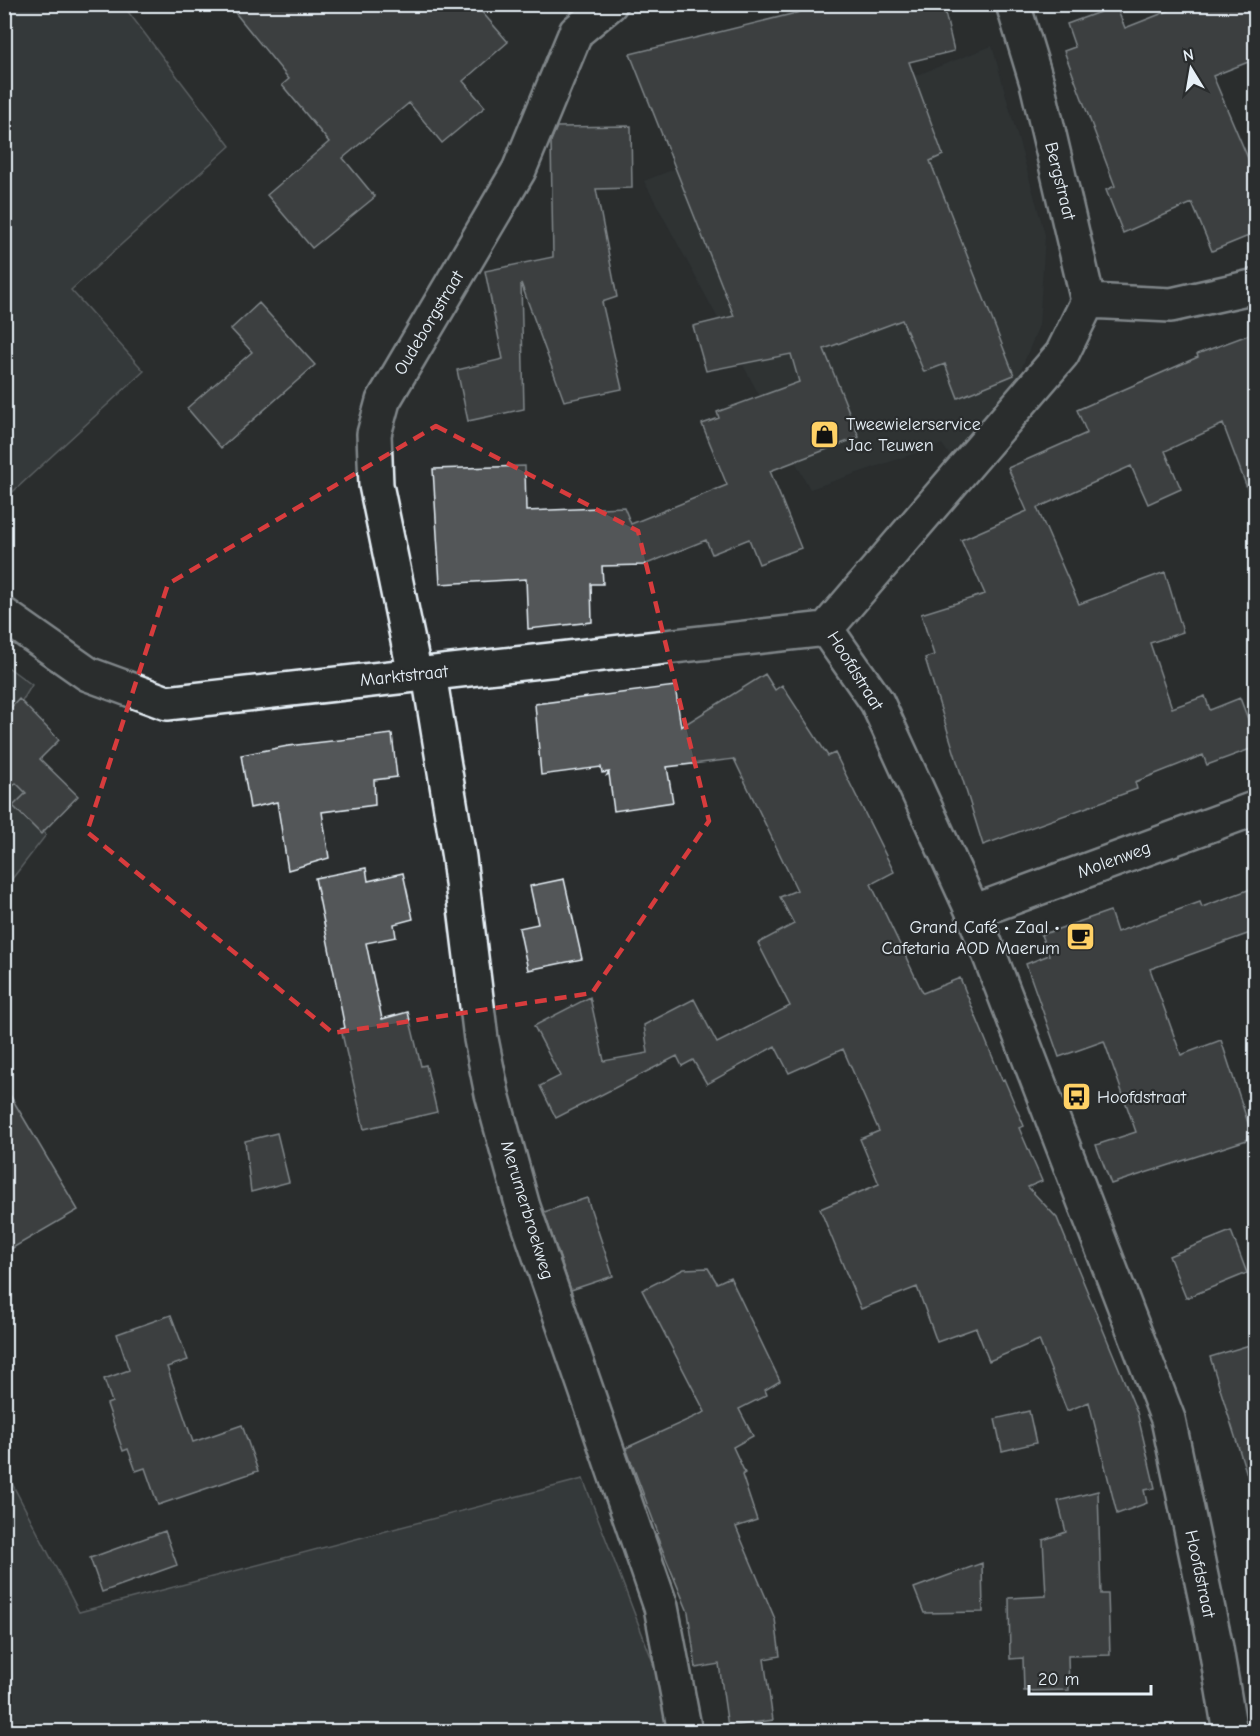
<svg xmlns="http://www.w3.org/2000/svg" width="1260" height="1736" viewBox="0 0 1260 1736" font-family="'Comic Neue',sans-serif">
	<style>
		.built { fill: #363a3b }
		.green { fill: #424648; stroke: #959ca0; stroke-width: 1.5 }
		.building { fill: #535759; stroke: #e8f1f8; stroke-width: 1.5 }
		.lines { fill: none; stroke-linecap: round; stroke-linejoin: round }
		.minor-casing { stroke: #e8f1f8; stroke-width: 38 }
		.minor { stroke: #2a2d2e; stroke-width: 33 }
		.marked { fill: none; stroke: #d83c3d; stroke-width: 4.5; stroke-dasharray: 12 8; stroke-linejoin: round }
		.labels { text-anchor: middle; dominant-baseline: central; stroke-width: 4.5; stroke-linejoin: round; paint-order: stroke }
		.street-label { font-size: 18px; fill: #e8f1f8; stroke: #2a2d2e }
		.poi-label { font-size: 18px; fill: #e8f1f8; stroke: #2a2d2e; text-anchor: start }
	</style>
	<rect width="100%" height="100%" fill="#2a2d2e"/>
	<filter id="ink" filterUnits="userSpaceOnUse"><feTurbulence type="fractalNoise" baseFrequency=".0167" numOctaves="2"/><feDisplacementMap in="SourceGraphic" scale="12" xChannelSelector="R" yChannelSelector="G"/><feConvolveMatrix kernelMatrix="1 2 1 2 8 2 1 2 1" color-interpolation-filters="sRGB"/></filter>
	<g filter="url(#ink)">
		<path class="built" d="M 992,46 L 1045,235 L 1039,325 L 1011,394 L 949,454 L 942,444 L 810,489 L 644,181 Z"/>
		<path class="green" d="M 5,4 L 123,5 L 230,146 L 71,290 L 144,371 L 5,499 Z
			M 5,665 L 32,685 L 8,724 L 29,799 L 46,835 L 5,888 Z
			M 4,1468 L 79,1612 L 583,1479 L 656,1670 L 667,1705 L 671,1731 L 5,1731 Z"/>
		<path class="building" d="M 228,4 L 475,4 L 508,42 L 463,81 L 485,107 L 442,143 L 409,103 L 343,158 L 375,197 L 312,248 L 267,195 L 329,142 L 282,85 L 289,79 Z
			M 798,4 L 943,4 L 954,51 L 909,62 L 943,155 L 930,161 L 1014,375 L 958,398 L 945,364 L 924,372 L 902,320 L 824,349 L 859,437 L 770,471 L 801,548 L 759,564 L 749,539 L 712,554 L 706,540 L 644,565 L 602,566 L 603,584 L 591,584 L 592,622 L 528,629 L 526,579 L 440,584 L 433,469 L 525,466 L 526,511 L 624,507 L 631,524 L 727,485 L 702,424 L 719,418 L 717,412 L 799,382 L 791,354 L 706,371 L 693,326 L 734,316 L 630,54 L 800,12 Z
			M 1186,4 L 1250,4 L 1256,19 L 1256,59 L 1213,76 L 1256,177 L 1256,233 L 1212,251 L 1192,203 L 1123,233 L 1106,190 L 1115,186 L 1064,51 L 1075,47 L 1067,24 L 1116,6 L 1125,28 Z
			M 631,126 L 632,188 L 596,189 L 617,297 L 602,302 L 622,389 L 564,401 L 521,283 L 524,409 L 468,421 L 457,370 L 503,359 L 485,271 L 553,257 L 551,141 L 557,127 Z
			M 259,303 L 315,365 L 221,448 L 187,408 L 252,352 L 231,329 Z
			M 1256,332 L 1256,501 L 1252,501 L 1223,424 L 1165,451 L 1181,489 L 1148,504 L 1131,466 L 1037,508 L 1079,604 L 1165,572 L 1183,632 L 1150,643 L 1172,708 L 1205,696 L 1210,710 L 1240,698 L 1256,740 L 1256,747 L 1207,765 L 1203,755 L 1135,782 L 1137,789 L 983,845 L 925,658 L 934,655 L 921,614 L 985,594 L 961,540 L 1027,511 L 1008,468 L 1087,433 L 1077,410 L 1198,357 L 1197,354 Z
			M 765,674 L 775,690 L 782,685 L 828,756 L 835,753 L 894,872 L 871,884 L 923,993 L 960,978 L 1002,1080 L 1004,1079 L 1024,1126 L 1019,1128 L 1042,1181 L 1028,1187 L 1057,1218 L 1137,1412 L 1155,1488 L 1144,1490 L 1147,1503 L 1117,1514 L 1089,1402 L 1067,1411 L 1039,1340 L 989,1361 L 976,1328 L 937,1342 L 917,1287 L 861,1309 L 820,1209 L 879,1184 L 860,1139 L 879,1131 L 843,1049 L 789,1073 L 775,1046 L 707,1084 L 693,1060 L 682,1066 L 677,1056 L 556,1118 L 540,1086 L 560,1076 L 534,1026 L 590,997 L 604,1061 L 648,1053 L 644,1025 L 694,999 L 717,1043 L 790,1006 L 758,943 L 794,924 L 780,897 L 797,890 L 734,759 L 667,767 L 673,802 L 614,811 L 609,774 L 607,775 L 609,772 L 602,773 L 601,767 L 541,775 L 535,704 L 675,686 L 681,727 Z
			M 19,699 L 59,740 L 40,759 L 78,796 L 41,834 L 13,806 L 26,793 L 16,783 L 4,795 L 4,715 Z
			M 392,734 L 397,777 L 374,780 L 375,805 L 322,812 L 329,858 L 288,870 L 277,802 L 250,808 L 241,755 L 288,746 Z
			M 366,868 L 368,881 L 403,873 L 413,919 L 394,924 L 396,937 L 366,943 L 382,1019 L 408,1012 L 421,1066 L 426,1065 L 437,1112 L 364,1129 L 341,1029 L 345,1028 L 315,878 Z
			M 564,879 L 582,959 L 528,970 L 519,928 L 538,924 L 530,886 Z
			M 1256,887 L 1256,931 L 1150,969 L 1181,1055 L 1221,1040 L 1253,1138 L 1111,1184 L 1096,1145 L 1136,1132 L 1104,1041 L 1059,1057 L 1026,964 L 1049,955 L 1041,935 L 1110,911 L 1117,932 L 1200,902 L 1202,907 Z
			M 4,1085 L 78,1210 L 4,1253 Z
			M 277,1133 L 289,1182 L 251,1192 L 245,1141 Z
			M 587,1198 L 613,1276 L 571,1290 L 544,1212 Z
			M 1231,1231 L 1247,1273 L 1186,1298 L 1169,1256 Z
			M 708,1268 L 717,1283 L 730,1277 L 780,1381 L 765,1390 L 767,1395 L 739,1409 L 753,1436 L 733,1447 L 745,1473 L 742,1475 L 757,1520 L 736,1527 L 775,1619 L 780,1656 L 764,1659 L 773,1720 L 728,1727 L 719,1664 L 696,1668 L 688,1612 L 656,1534 L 658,1533 L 626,1448 L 705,1412 L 642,1290 L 684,1269 Z
			M 171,1315 L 188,1360 L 167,1367 L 193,1442 L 242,1425 L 258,1471 L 158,1505 L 145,1468 L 136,1471 L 128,1449 L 123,1451 L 107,1404 L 112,1402 L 104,1379 L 129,1370 L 117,1334 Z
			M 1256,1343 L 1256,1480 L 1249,1481 L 1210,1357 Z
			M 1029,1411 L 1036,1443 L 1002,1451 L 995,1419 Z
			M 1098,1491 L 1101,1594 L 1108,1594 L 1110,1655 L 1068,1656 L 1069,1690 L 1024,1691 L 1023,1658 L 1010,1659 L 1009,1598 L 1046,1596 L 1043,1540 L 1066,1532 L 1058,1501 Z
			M 165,1531 L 177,1565 L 102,1592 L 90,1558 Z
			M 982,1563 L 983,1612 L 924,1613 L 914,1588 Z"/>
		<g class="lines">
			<defs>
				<path id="minor" d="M 1088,301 L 1171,305 L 1256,286
					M 4,615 L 88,674 L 167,703 L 826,629
					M 826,629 L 877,702 L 973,912 L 1168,1419 L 1216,1648 L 1230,1732
					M 826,629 L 1062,354 L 1088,301 L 1037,83 L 1013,4
					M 429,674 L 459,858 L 481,1039 L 492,1094 L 523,1207 L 661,1607 L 685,1732
					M 415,675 L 376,485 L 374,434 L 383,401 L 519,170 L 576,32 L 610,4
					M 973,912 L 1256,808"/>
			</defs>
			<use href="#minor" class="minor-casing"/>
			<use href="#minor" class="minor"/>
		</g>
	</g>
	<path d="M0 0H1260V1736H0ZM 436,426 L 638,531 L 709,821 L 592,993 L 333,1033 L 87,832 L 168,584 Z" fill="#2a2d2e" fill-opacity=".55" fill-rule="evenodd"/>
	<path class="marked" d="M 436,426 L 638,531 L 709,821 L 592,993 L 333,1033 L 87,832 L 168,584 Z"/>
	<defs>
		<symbol id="shop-square" viewBox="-11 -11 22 22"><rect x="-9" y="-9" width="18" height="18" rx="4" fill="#ffd166" stroke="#2a2d2e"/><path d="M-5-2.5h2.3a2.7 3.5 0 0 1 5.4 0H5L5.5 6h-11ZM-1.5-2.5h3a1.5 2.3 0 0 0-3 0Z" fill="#111"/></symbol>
		<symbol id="cafe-square" viewBox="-11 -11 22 22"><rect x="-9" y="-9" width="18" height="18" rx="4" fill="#ffd166" stroke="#2a2d2e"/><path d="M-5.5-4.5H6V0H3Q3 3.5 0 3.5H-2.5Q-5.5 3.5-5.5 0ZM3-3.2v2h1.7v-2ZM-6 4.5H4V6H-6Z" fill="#111"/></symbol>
		<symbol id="bus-square" viewBox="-11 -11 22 22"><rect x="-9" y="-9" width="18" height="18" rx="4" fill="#ffd166" stroke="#2a2d2e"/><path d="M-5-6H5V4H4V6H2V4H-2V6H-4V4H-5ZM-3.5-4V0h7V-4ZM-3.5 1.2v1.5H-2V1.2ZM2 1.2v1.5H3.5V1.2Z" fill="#111"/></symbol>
	</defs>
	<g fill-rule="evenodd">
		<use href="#shop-square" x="808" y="418" width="33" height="33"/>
		<use href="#cafe-square" x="1064" y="920" width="33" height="33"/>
		<use href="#bus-square" x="1060" y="1080" width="33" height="33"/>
	</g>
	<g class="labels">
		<g class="street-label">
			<text transform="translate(1060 181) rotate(76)">Bergstraat</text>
			<text transform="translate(429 323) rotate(-59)">Oudeborgstraat</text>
			<text transform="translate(855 671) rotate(58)">Hoofdstraat</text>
			<text transform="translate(404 676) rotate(-6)">Marktstraat</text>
			<text transform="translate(1114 860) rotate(-20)">Molenweg</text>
			<text transform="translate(527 1210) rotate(73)">Merumerbroekweg</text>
			<text transform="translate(1200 1574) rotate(78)">Hoofdstraat</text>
		</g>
		<g class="poi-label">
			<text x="846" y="424">Tweewielerservice<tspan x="846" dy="21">Jac Teuwen</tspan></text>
			<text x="1060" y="927" text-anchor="end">Grand Café • Zaal •<tspan x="1060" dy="21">Cafetaria AOD Maerum</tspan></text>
			<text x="1097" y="1097">Hoofdstraat</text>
		</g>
	</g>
	<rect width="1260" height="1736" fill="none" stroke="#2a2d2e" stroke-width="24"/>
	<rect x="12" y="12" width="1236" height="1712" fill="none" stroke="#e8f1f8" stroke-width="2" filter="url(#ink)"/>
	<g transform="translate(1191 69) rotate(349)" stroke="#2a2d2e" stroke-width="4.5" paint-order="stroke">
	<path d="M0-4.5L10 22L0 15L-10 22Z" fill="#e8f1f8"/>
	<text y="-9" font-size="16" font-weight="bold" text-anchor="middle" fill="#e8f1f8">N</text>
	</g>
	<path d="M1029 1685v9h122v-9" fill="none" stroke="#e8f1f8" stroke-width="3"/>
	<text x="1038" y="1685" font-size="18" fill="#e8f1f8" stroke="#2a2d2e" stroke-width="4.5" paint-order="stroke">20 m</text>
</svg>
